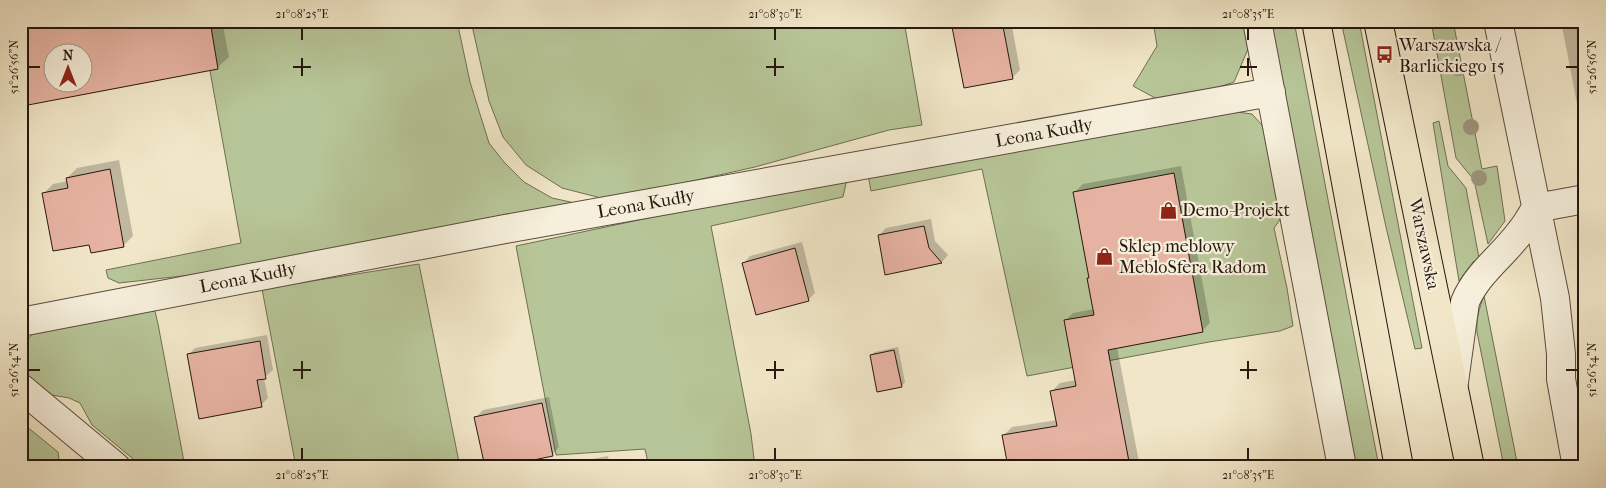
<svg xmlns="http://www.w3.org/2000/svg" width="1606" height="488" viewBox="0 0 1606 488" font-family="'IM FELL French Canon',serif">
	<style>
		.green { fill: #b7c698; stroke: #6f6e54 }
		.shadow { fill: #0003; fill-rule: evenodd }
		.building { fill: #e6b3a2; stroke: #27170f; fill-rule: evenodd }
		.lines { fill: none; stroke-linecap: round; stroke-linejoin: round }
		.minor-casing { stroke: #5a4b3d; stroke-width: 30 }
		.major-casing { stroke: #27170f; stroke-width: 30 }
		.minor { stroke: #f6efdb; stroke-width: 28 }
		.major { stroke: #f1e7c8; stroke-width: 28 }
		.tree { fill: #9d967d }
		.ticks { fill: none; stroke: #27170f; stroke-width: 2 }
		.labels { text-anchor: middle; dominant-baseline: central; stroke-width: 4.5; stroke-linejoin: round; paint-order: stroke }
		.poi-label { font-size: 18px; fill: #27170f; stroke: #f6efdb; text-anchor: start }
		.street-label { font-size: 18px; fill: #27170f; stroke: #f6efdb }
		.neatline { fill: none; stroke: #27170f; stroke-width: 2 }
		.ticks-label { font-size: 12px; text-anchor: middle; fill: #27170f }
	</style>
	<rect width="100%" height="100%" fill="#f1e7c8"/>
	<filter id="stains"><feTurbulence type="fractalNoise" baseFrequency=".004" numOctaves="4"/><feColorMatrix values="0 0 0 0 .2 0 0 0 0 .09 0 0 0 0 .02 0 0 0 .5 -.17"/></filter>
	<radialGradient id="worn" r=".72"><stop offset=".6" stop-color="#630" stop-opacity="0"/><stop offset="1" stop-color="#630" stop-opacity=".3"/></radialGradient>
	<path class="green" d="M 201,21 L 457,21 L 470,82 L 489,143 L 504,162 L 524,182 L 552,198 L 575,203 L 406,239 L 200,274 L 119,283 L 108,278 L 106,270 L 241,243 Z
		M 471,21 L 904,21 L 922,125 L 889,130 L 755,167 L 639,193 L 601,198 L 562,188 L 526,165 L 503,137 L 489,101 Z
		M 1153,21 L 1243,21 L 1248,49 L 1234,82 L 1213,89 L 1157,99 L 1133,86 L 1157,46 Z
		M 1270,21 L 1294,21 L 1379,467 L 1356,467 Z
		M 1341,21 L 1359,21 L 1422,348 L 1415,349 L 1386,227 Z
		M 1431,21 L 1453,21 L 1482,169 L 1497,166 L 1505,221 L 1488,244 L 1474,180 L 1456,158 Z
		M 1230,111 L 1252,114 L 1262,125 L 1269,148 L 1282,217 L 1274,228 L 1287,288 L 1293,326 L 1280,331 L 1209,342 L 1027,376 L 982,169 L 871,191 L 868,175 Z
		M 1439,121 L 1448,166 L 1466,188 L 1479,258 L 1473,262 L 1459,281 L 1433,123 Z
		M 847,179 L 843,197 L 711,226 L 751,434 L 755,467 L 649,467 L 645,449 L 556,455 L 516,246 L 738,199 Z
		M 419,264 L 460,467 L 296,467 L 262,289 Z
		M 1484,296 L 1518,467 L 1504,467 L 1477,332 C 1476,319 1479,309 1484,296 Z
		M 154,307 L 158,324 L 185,467 L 143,467 L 92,425 L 80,403 L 69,398 L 52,395 L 27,376 L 21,364 L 21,346 L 36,331 Z
		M 21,422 L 58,452 L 60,467 L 21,467 Z"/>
	<path class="shadow" d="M 21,21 L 222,21 L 229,57 L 217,68 L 29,104 ZM 52,52 L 82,52 L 82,82 L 52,82 Z
		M 960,21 L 1011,21 L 1020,70 L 1012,78 L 953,27 Z
		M 1561,21 L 1585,21 L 1585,145 Z
		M 119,160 L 133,236 L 123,246 L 90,243 L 44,193 L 53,184 L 68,181 L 67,178 L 77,168 Z
		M 1181,166 L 1210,323 L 1202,331 L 1117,347 L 1140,467 L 1009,467 L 1004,435 L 1012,427 L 1057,420 L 1052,391 L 1060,383 L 1076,380 L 1065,321 L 1073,313 L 1094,309 L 1090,277 L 1075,192 L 1083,184 Z
		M 931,219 L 935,241 L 948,255 L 942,262 L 886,273 L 879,235 L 886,228 Z
		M 802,242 L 815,293 L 808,300 L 743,264 L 750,256 Z
		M 267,335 L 273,370 L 264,378 L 268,398 L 261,405 L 188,355 L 195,348 Z
		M 898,347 L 905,382 L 902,386 L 871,355 L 875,352 Z
		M 549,397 L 559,447 L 552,455 L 476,417 L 483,410 Z
		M 608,456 L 610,467 L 573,467 L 576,462 Z"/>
	<path class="building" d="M 21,21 L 210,21 L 218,69 L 28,105 L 21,72 ZM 52,52 L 82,52 L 82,82 L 52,82 Z
		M 983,21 L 1002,21 L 1013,79 L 964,88 L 952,27 Z
		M 110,169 L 124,247 L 91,253 L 89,245 L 53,251 L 42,193 L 68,188 L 66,178 Z
		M 1174,173 L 1203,332 L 1108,350 L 1130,467 L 1008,467 L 1002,435 L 1057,426 L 1050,391 L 1076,386 L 1064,320 L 1094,315 L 1087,278 L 1089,278 L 1073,192 Z
		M 924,226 L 929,248 L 942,263 L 885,275 L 878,235 Z
		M 795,248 L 809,301 L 756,315 L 742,263 Z
		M 260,341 L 266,379 L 257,380 L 262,407 L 199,419 L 187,354 Z
		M 894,350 L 902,387 L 877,392 L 870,355 Z
		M 542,403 L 553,456 L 500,467 L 485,467 L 474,417 Z"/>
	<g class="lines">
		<defs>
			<path id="minor" d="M 1257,21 L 1342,467
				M 1498,21 L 1555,298 L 1561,354 L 1561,379 L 1577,467
				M 21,322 L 505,229 L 1271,92
				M 1454,382 L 1465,302 C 1477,273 1503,256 1521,231 C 1527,224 1531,216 1536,208 L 1585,199
				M 21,388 L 116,467"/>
			<path id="major" d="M 1316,21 L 1399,467
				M 1378,21 L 1470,467"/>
		</defs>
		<use href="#minor" class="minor-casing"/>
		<use href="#major" class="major-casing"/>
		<use href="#minor" class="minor"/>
		<use href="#major" class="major"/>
	</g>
	<g class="tree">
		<circle cx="1458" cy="68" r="8"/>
		<circle cx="1471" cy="127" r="8"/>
		<circle cx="1479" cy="178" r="8"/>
	</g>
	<path class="ticks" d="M 302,28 L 302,40M 775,28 L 775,40M 1248,28 L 1248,40M 302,58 L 302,76M 775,58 L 775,76M 1248,58 L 1248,76M 28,67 L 40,67M 293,67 L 311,67M 766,67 L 784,67M 1240,67 L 1257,67M 1566,67 L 1578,67M 302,361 L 302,379M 775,361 L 775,379M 1248,361 L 1248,379M 28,370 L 40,370M 293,370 L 311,370M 766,370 L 784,370M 1240,370 L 1257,370M 1566,370 L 1578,370M 302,448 L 302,460M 775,448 L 775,460M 1248,448 L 1248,460"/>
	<defs>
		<symbol id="bus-bare" viewBox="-9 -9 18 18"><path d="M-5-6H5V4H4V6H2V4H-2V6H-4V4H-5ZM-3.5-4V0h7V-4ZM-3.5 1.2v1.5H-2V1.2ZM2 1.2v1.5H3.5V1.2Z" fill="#8f2418" stroke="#f6efdb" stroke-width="2.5" paint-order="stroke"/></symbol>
		<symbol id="shop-bare" viewBox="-9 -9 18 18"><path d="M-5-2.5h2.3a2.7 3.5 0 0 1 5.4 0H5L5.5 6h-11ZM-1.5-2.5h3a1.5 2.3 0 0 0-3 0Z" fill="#8f2418" stroke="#f6efdb" stroke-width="2.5" paint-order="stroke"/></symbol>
	</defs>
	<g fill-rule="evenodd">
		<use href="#bus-bare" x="1372" y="42" width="25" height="25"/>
		<use href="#shop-bare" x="1156" y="198" width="25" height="25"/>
		<use href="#shop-bare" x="1092" y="244" width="25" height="25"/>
	</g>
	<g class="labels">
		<g class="poi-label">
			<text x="1399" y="45">Warszawska /<tspan x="1399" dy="21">Barlickiego 15</tspan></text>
			<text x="1182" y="210">Demo-Projekt</text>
			<text x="1119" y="246">Sklep meblowy<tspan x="1119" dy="21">MebloSfera Radom</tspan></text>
		</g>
		<g class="street-label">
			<text transform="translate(1044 133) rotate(-10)">Leona Kudły</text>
			<text transform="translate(646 204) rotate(-10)">Leona Kudły</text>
			<text transform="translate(1424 244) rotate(78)">Warszawska</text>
			<text transform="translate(248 278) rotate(-11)">Leona Kudły</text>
		</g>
	</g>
	<rect width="1606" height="488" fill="none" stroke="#f1e7c8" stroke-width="55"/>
	<g transform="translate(68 68)"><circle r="24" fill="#f6efdb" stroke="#a39989"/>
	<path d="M0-4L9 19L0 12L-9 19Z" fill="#8f2418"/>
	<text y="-8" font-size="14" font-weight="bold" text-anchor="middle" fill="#27170f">N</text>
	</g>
	<rect x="28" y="28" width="1550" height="432" class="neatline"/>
	<g class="ticks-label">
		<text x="302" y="18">21°08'25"E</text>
		<text x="775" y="18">21°08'30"E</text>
		<text x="1248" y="18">21°08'35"E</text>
		<text transform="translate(14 67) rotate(-90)" y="4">51°26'56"N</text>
		<text transform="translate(1592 67) rotate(-90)" y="4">51°26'56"N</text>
		<text transform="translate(14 370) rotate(-90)" y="4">51°26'54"N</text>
		<text transform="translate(1592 370) rotate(-90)" y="4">51°26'54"N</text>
		<text x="302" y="479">21°08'25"E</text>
		<text x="775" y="479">21°08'30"E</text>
		<text x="1248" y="479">21°08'35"E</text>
	</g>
	<rect width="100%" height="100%" filter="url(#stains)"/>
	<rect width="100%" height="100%" fill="url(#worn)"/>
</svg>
